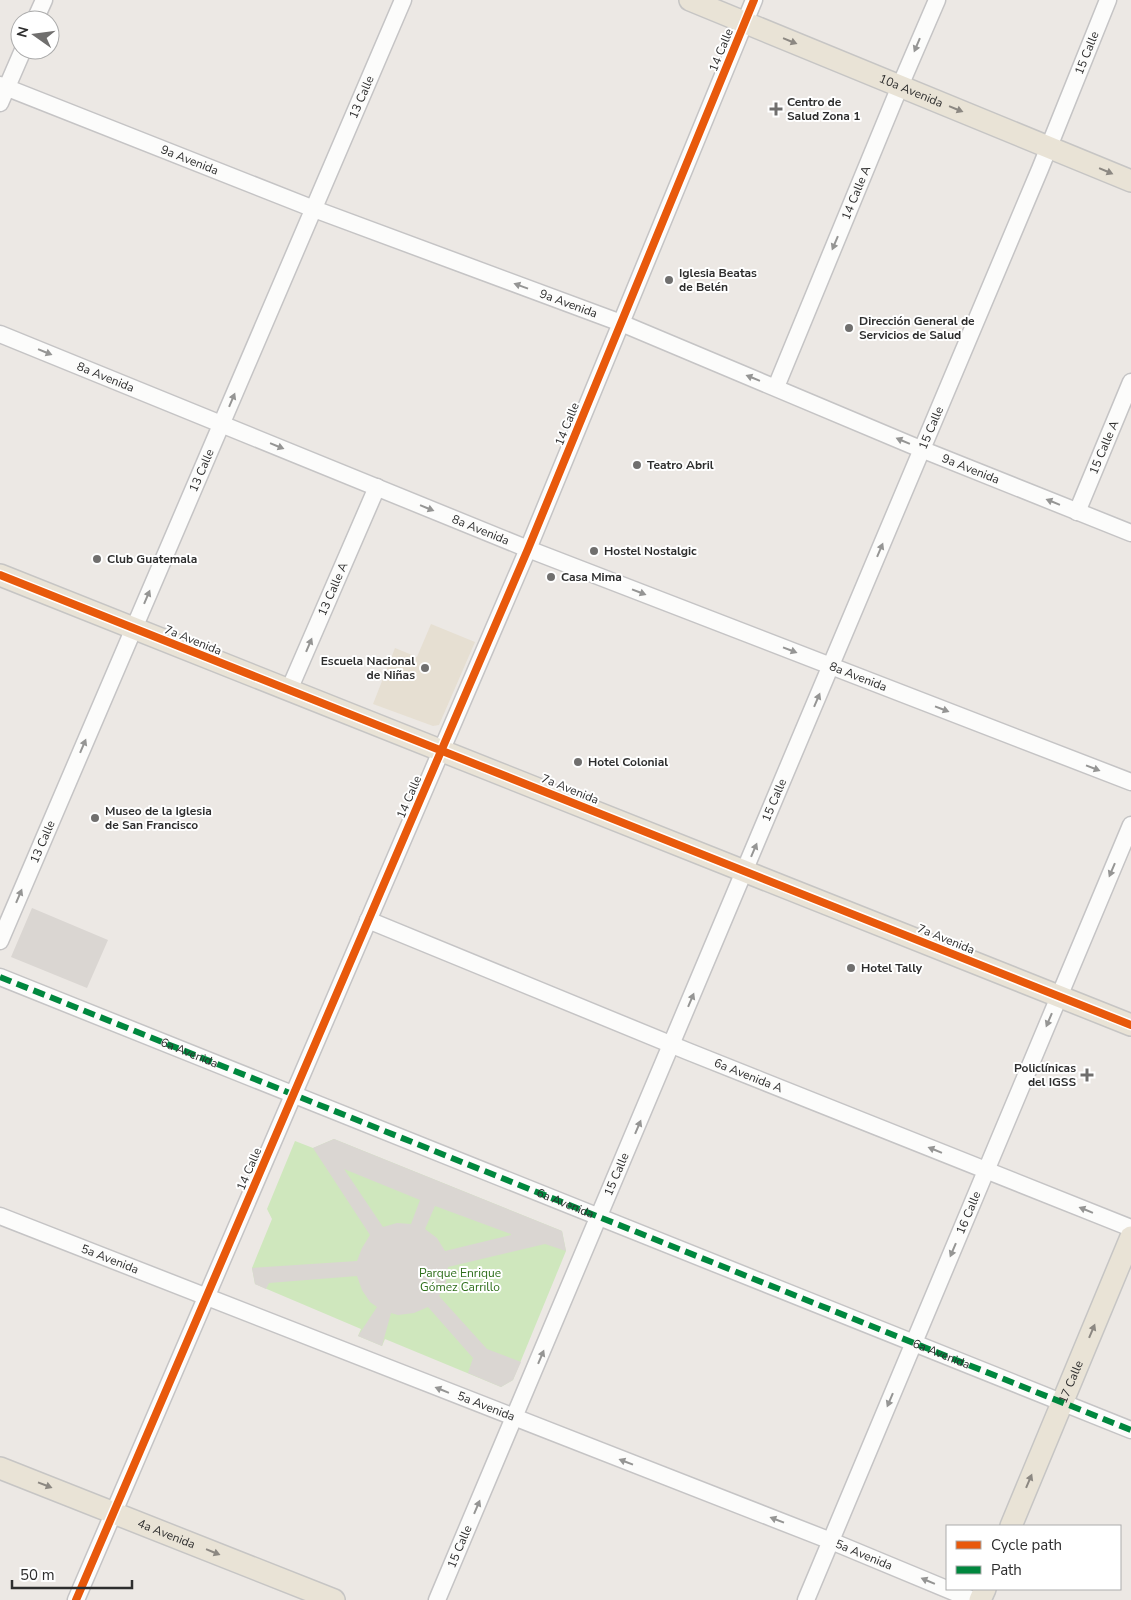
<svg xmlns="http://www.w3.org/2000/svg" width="1131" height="1600" viewBox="0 0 1131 1600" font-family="'Nunito Sans',sans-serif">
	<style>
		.education { fill: #e6dfd2 }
		.green { fill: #cfe7bd }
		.plaza { fill: #dad6d2; fill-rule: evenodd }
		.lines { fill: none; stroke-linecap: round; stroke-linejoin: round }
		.minor-casing { stroke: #c5c4c5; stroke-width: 19 }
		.major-casing { stroke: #c6c5c4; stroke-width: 24 }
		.minor { stroke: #fcfcfb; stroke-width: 16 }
		.major { stroke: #e9e3d6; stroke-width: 21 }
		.quiet { stroke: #00873e; stroke-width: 6; stroke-dasharray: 12 6; stroke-linecap: butt }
		.cycleway-casing { stroke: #fff; stroke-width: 11 }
		.cycleway { stroke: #e8590c; stroke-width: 8 }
		.oneway { fill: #8c8882 }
		.oneway2 { fill: #959594 }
		.poi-dot { fill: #706f6e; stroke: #fff; stroke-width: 2 }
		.labels { text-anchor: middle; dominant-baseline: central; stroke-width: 4; stroke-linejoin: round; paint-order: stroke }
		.street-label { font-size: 12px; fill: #2e2e2e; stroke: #fff }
		.poi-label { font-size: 12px; font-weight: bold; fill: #2e2e2e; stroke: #fff; text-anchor: start }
		.park-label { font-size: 12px; fill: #2e6e1a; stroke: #fff }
	</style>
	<rect width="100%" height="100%" fill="#ece8e4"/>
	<path class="education" d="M 431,624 L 475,642 L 439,725 L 433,726 L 373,704 L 395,648 L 417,657 Z"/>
	<path class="green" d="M 334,1139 L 562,1231 L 566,1251 L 513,1380 L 501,1387 L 385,1339 L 382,1346 L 358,1336 L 361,1329 L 255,1284 L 252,1268 L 272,1219 L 267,1209 L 295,1141 L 313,1148 Z"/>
	<path class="plaza" d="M 32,908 L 108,940 L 87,988 L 11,957 Z
		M 334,1139 L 562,1231 L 566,1251 L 545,1244 L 448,1267 L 446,1282 L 439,1296 L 487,1349 L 521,1362 L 513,1380 L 501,1387 L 468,1373 L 473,1358 L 428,1307 L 414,1313 L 398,1315 L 391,1313 L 382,1346 L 358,1336 L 377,1307 L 370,1302 L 362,1290 L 357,1276 L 269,1283 L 266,1289 L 255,1284 L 252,1268 L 357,1261 L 362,1248 L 370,1235 L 313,1148 ZM 344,1169 L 420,1200 L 411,1224 L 397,1223 L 383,1227 ZM 435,1206 L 511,1234 L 511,1235 L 445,1251 L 437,1238 L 425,1229 Z"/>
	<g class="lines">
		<defs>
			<g id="minor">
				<path d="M 35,20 L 44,0"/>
				<path id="s1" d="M 0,85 L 314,209 L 621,323 L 911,445 L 1131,533"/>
				<path d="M 0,103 L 23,50"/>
				<path id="s2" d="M 0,334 L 528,549 L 1131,782"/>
				<path id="s3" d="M 776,387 L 900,86 L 937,0"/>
				<path id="s4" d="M 1077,512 L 1131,382"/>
				<path id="s5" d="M 289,690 L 377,487"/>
				<path id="s6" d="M 368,920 L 687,1051 L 1131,1228"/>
				<path id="s7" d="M 0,941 L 403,0"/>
				<path id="s8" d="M 0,977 L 1131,1430"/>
				<path id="s9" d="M 0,1216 L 831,1541 L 973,1600"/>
				<path d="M 76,1600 L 528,549 L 754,0"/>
				<path id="s10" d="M 437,1600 L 1040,169 L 1108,0"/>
				<path id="s11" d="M 806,1600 L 1131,825"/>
			</g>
			<g id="major">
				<path id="s12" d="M 690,0 L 1131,181"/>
				<path d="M 0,575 L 1131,1025"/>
				<path id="s13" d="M 0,1468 L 334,1600"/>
				<path id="s14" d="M 1011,1526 L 1131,1237"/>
				<path d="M 980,1600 L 985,1589"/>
			</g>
		</defs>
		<use href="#minor" class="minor-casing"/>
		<use href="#major" class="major-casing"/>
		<use href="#minor" class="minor"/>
		<use href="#major" class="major"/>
		<path class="quiet" d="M 0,977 L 1131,1430"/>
		<defs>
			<path id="cycleway" d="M 0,575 L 1131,1025
				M 76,1600 L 528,549 L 754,0"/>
		</defs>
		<use href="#cycleway" class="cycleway-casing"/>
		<use href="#cycleway" class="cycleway"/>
	</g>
	<defs><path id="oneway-solid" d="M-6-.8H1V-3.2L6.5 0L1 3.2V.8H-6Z" transform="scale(1.25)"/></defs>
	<g class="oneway">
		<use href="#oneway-solid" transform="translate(790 41) rotate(22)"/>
		<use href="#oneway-solid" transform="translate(956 109) rotate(22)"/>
		<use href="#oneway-solid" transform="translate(1106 171) rotate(23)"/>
		<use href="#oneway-solid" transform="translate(1092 1331) rotate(-67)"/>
		<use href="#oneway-solid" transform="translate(1029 1481) rotate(-67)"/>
		<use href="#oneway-solid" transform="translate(45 1485) rotate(21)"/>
		<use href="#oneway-solid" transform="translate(213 1552) rotate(22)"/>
	</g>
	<g class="oneway2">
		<use href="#oneway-solid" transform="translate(917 45) rotate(113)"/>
		<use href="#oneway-solid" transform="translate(835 243) rotate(113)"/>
		<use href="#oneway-solid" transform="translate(521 286) rotate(-160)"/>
		<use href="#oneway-solid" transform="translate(45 352) rotate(22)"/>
		<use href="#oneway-solid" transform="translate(753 378) rotate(-158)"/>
		<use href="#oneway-solid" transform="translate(232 400) rotate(-67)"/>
		<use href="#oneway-solid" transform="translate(903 441) rotate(-157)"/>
		<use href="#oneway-solid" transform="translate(277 446) rotate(22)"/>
		<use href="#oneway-solid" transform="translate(1053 502) rotate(-158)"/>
		<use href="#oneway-solid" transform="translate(427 508) rotate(22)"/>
		<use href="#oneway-solid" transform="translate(880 550) rotate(-67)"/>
		<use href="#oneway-solid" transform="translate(639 592) rotate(21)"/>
		<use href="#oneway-solid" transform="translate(147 597) rotate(-67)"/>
		<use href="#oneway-solid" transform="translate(309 645) rotate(-67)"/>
		<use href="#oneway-solid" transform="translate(790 650) rotate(21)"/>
		<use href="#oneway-solid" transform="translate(817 700) rotate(-67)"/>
		<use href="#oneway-solid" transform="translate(942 709) rotate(21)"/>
		<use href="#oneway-solid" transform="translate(83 746) rotate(-67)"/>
		<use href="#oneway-solid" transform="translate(1093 768) rotate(21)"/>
		<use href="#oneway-solid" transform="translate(754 850) rotate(-67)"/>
		<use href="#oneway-solid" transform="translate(1112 870) rotate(113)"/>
		<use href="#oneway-solid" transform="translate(19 896) rotate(-67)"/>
		<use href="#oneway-solid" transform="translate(691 1000) rotate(-67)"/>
		<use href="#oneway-solid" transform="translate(1049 1020) rotate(113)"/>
		<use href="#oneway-solid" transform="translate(638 1127) rotate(-67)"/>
		<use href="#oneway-solid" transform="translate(935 1150) rotate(-158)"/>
		<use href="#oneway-solid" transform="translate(1086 1210) rotate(-158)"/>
		<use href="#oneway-solid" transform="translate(953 1250) rotate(113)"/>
		<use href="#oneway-solid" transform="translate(541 1357) rotate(-67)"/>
		<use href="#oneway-solid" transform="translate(442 1390) rotate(-158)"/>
		<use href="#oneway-solid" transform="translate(890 1400) rotate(113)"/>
		<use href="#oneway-solid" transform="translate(626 1462) rotate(-159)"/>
		<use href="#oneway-solid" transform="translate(477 1507) rotate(-67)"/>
		<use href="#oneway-solid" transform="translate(777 1520) rotate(-159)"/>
		<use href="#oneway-solid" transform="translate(928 1581) rotate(-157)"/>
	</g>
	<g class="poi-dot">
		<path d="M773.5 101.5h5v5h5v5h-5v5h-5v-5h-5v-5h5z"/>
		<circle cx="669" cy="280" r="5"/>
		<circle cx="849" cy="328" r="5"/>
		<circle cx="637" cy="465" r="5"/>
		<circle cx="594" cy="551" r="5"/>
		<circle cx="97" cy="559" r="5"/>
		<circle cx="551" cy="577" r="5"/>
		<circle cx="425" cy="668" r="5"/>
		<circle cx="578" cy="762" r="5"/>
		<circle cx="95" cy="818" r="5"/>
		<circle cx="851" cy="968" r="5"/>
		<path d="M1084.5 1067.5h5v5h5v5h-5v5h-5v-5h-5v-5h5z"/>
	</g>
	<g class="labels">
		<g class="street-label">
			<text transform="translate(721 50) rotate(-68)">14 Calle</text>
			<text stroke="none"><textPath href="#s10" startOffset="1678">15 Calle</textPath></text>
			<text stroke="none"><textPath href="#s12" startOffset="239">10a Avenida</textPath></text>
			<text stroke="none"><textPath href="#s7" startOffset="918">13 Calle</textPath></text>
			<text stroke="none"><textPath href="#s1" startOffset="204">9a Avenida</textPath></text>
			<text stroke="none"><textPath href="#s3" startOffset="210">14 Calle A</textPath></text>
			<text stroke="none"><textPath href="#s1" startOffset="609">9a Avenida</textPath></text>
			<text stroke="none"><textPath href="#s2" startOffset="114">8a Avenida</textPath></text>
			<text transform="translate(567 424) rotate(-68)">14 Calle</text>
			<text stroke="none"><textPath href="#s10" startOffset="1272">15 Calle</textPath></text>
			<text stroke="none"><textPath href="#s4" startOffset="70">15 Calle A</textPath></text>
			<text stroke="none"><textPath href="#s1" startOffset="1044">9a Avenida</textPath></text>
			<text stroke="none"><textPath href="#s7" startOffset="512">13 Calle</textPath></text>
			<text stroke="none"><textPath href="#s2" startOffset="519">8a Avenida</textPath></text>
			<text stroke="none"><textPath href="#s5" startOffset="110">13 Calle A</textPath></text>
			<text transform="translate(193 640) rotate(22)">7a Avenida</text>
			<text stroke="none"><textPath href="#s2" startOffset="924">8a Avenida</textPath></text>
			<text transform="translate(570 789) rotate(22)">7a Avenida</text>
			<text transform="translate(409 797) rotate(-67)">14 Calle</text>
			<text stroke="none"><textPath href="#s10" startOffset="868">15 Calle</textPath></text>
			<text stroke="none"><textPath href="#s7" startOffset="108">13 Calle</textPath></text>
			<text transform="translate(946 939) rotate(22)">7a Avenida</text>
			<text stroke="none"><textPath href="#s8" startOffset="204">6a Avenida</textPath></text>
			<text stroke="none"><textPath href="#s6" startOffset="411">6a Avenida A</textPath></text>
			<text transform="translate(249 1169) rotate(-67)">14 Calle</text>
			<text stroke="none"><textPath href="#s10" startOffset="462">15 Calle</textPath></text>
			<text stroke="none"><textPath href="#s8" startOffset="609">6a Avenida</textPath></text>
			<text stroke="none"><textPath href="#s11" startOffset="420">16 Calle</textPath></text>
			<text stroke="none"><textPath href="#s9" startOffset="118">5a Avenida</textPath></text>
			<text stroke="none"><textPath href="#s8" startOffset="1014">6a Avenida</textPath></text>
			<text stroke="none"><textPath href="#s14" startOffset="156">17 Calle</textPath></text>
			<text stroke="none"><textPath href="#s9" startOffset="522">5a Avenida</textPath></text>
			<text stroke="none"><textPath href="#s13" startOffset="179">4a Avenida</textPath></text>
			<text stroke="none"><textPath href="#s10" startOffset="58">15 Calle</textPath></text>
			<text stroke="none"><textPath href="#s9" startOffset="928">5a Avenida</textPath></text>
		</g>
		<g class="poi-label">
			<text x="787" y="102">Centro de<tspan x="787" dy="14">Salud Zona 1</tspan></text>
			<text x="679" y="273">Iglesia Beatas<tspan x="679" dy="14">de Belén</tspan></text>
			<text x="859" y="321">Dirección General de<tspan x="859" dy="14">Servicios de Salud</tspan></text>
			<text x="647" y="465">Teatro Abril</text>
			<text x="604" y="551">Hostel Nostalgic</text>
			<text x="107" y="559">Club Guatemala</text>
			<text x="561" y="577">Casa Mima</text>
			<text x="415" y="661" text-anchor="end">Escuela Nacional<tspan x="415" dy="14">de Niñas</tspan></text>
			<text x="588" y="762">Hotel Colonial</text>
			<text x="105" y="811">Museo de la Iglesia<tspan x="105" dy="14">de San Francisco</tspan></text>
			<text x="861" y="968">Hotel Tally</text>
			<text x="1076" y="1068" text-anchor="end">Policlínicas<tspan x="1076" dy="14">del IGSS</tspan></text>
		</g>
		<g class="park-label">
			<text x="460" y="1273">Parque Enrique<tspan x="460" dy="14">Gómez Carrillo</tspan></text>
		</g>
	</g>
	<rect x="946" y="1525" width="175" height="65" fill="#ffffff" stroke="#ababab"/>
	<rect x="956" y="1541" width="25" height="8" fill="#e8590c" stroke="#ababab"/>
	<text x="991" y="1550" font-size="15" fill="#2e2e2e">Cycle path</text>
	<rect x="956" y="1566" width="25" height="8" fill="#00873e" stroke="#ababab"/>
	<text x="991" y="1575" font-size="15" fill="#2e2e2e">Path</text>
	<g transform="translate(35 35) rotate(284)"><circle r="24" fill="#ffffff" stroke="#ababab"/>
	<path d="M0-4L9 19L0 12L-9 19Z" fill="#706f6e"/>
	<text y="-8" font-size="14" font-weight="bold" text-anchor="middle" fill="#2e2e2e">N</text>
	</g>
	<path d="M12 1580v8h120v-8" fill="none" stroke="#2e2e2e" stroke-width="2.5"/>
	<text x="20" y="1580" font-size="15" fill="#2e2e2e" stroke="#ffffff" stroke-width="4" paint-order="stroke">50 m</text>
</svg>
